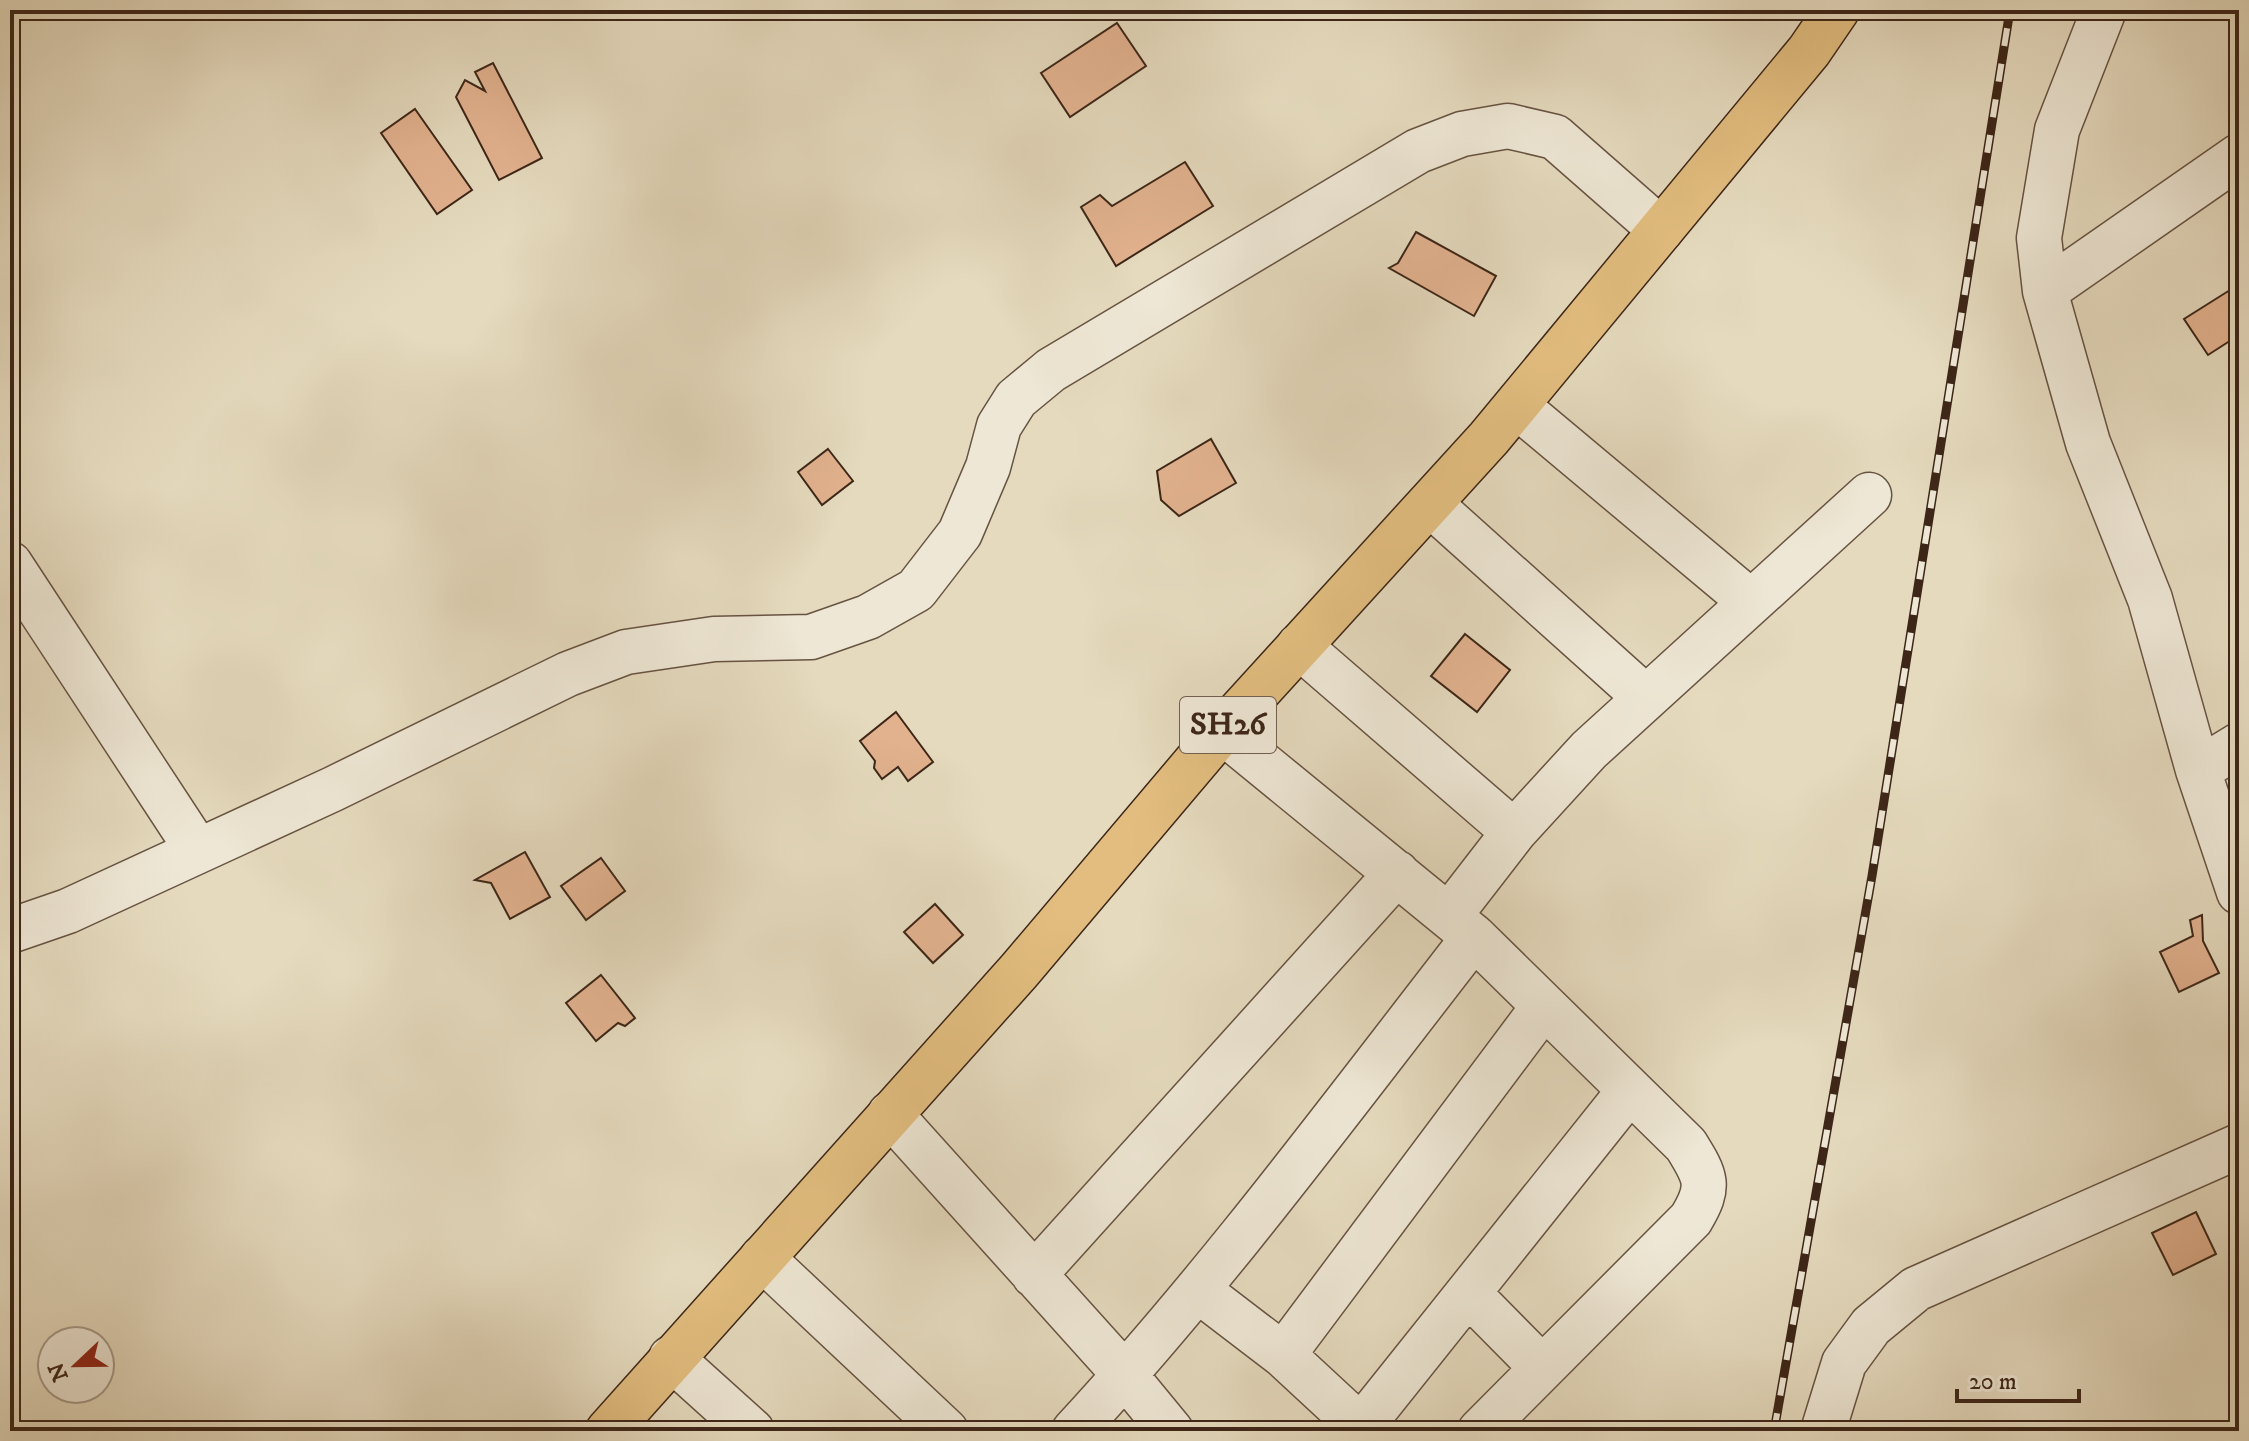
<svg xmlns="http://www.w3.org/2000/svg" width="2249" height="1441" viewBox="0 0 2249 1441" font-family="'IM FELL DW Pica',serif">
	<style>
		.building { fill: #e2b28f; stroke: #3d2618; stroke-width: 2 }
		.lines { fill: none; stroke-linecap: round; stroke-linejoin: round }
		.minor-casing { stroke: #675342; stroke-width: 47 }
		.major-casing { stroke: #3d2618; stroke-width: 47 }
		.minor { stroke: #eee7d5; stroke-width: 44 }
		.major { stroke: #e2bd7f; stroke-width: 44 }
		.rail-casing { stroke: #3d2618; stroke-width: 9 }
		.rail { stroke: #eee7d5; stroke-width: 6; stroke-dasharray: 18; stroke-linecap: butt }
		.labels { text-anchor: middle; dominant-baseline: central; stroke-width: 8; stroke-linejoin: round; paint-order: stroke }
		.shield { fill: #eee7d5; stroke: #726051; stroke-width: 2 }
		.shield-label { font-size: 32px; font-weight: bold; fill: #3d2618 }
	</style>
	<rect width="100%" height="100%" fill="#e5dabe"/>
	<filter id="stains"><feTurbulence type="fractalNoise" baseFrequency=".0025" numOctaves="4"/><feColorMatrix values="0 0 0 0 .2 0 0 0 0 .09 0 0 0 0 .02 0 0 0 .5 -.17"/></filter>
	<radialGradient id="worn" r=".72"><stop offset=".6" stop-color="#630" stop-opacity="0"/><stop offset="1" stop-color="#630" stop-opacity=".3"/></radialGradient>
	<path class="building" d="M 1117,23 L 1146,66 L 1070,117 L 1041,73 Z
		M 493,63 L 542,158 L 499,180 L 456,97 L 465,80 L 485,91 L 475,72 Z
		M 415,109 L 472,190 L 437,214 L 381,133 Z
		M 1185,162 L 1213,206 L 1116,266 L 1081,207 L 1100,195 L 1112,206 Z
		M 1416,232 L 1496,276 L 1474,316 L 1389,268 L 1398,263 Z
		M 2230,290 L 2239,304 L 2239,335 L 2208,355 L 2184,319 Z
		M 1211,439 L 1236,483 L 1179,516 L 1161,500 L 1157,471 Z
		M 828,449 L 853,481 L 822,505 L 798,472 Z
		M 1465,634 L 1510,670 L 1477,712 L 1431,676 Z
		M 896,712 L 933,762 L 908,781 L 898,767 L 882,779 L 874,768 L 875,761 L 860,741 Z
		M 525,852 L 550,897 L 510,919 L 491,883 L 475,880 Z
		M 601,858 L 625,891 L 586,920 L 561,886 Z
		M 935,904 L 963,935 L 933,963 L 904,932 Z
		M 2202,915 L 2203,941 L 2219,973 L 2179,992 L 2160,952 L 2193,936 L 2190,920 Z
		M 601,975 L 635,1018 L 625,1026 L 618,1023 L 596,1041 L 566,1003 Z
		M 2196,1212 L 2216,1254 L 2173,1275 L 2152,1233 Z"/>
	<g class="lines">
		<defs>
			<path id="minor" d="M 2104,10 L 2057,130 L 2039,238 L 2045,291 L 2088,443 L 2150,599 L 2198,770 L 2239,892
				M 2045,291 L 2239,156
				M 1517,406 L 1751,602
				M 1430,504 L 1646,698
				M 10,564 L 198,851
				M 1299,646 L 1514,832
				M 1222,731 L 1474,937 L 1686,1145 C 1706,1177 1711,1186 1691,1219 L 1480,1431
				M 2198,770 L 2239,745
				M 1449,916 L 1514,832 L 1589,750 L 1869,495
				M 10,931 L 68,911 L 333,789 L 568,674 L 626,652 L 714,639 L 811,637 L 868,617 L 916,590 L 960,533 L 988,467 L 999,426 L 1016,399 L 1051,370 L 1418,151 L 1462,134 L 1508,126 L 1555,137 L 1661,230
				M 890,1114 L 1125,1375 L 1171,1431
				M 762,1258 L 946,1431
				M 1034,1275 L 1397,873
				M 1198,1290 L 1283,1355 L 1365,1431
				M 1468,1293 L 1542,1368
				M 1283,1355 L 1544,1006
				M 671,1358 L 752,1431
				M 1361,1427 L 1630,1090
				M 1074,1431 C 1218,1275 1344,1104 1474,937
				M 1823,1431 L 1844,1363 L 1871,1326 L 1916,1289 L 2239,1146"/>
			<path id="major" d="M 608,1431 L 1019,971 L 1222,731 L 1489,438 L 1809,51 L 1837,10"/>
		</defs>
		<use href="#minor" class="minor-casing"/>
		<use href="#major" class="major-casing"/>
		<use href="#minor" class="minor"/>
		<use href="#major" class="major"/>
		<defs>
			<path id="rail" d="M 1774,1431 L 1872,876 L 2010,10"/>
		</defs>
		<use href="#rail" class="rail-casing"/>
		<use href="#rail" class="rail"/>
	</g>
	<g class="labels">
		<rect class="shield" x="1180" y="697" width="96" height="56" rx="6"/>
		<g class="shield-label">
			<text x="1228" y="725">SH26</text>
		</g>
	</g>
	<rect width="2249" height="1441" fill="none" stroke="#e5dabe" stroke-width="40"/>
	<rect x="12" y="12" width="2225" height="1417" fill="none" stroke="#3d2618" stroke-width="4"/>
	<rect x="20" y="20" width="2209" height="1401" fill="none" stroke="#3d2618" stroke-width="2"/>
	<g transform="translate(76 1365) rotate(248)"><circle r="38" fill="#eee7d5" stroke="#a79a89" stroke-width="2"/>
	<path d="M0-6L14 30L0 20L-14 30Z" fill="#8f2418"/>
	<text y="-12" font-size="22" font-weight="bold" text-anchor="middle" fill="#3d2618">N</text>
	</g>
	<path d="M1957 1389v12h122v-12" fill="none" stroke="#3d2618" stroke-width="4"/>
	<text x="1969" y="1389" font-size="24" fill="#3d2618" stroke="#eee7d5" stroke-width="6" paint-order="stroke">20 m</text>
	<rect width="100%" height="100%" filter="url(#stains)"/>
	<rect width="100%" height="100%" fill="url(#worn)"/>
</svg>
